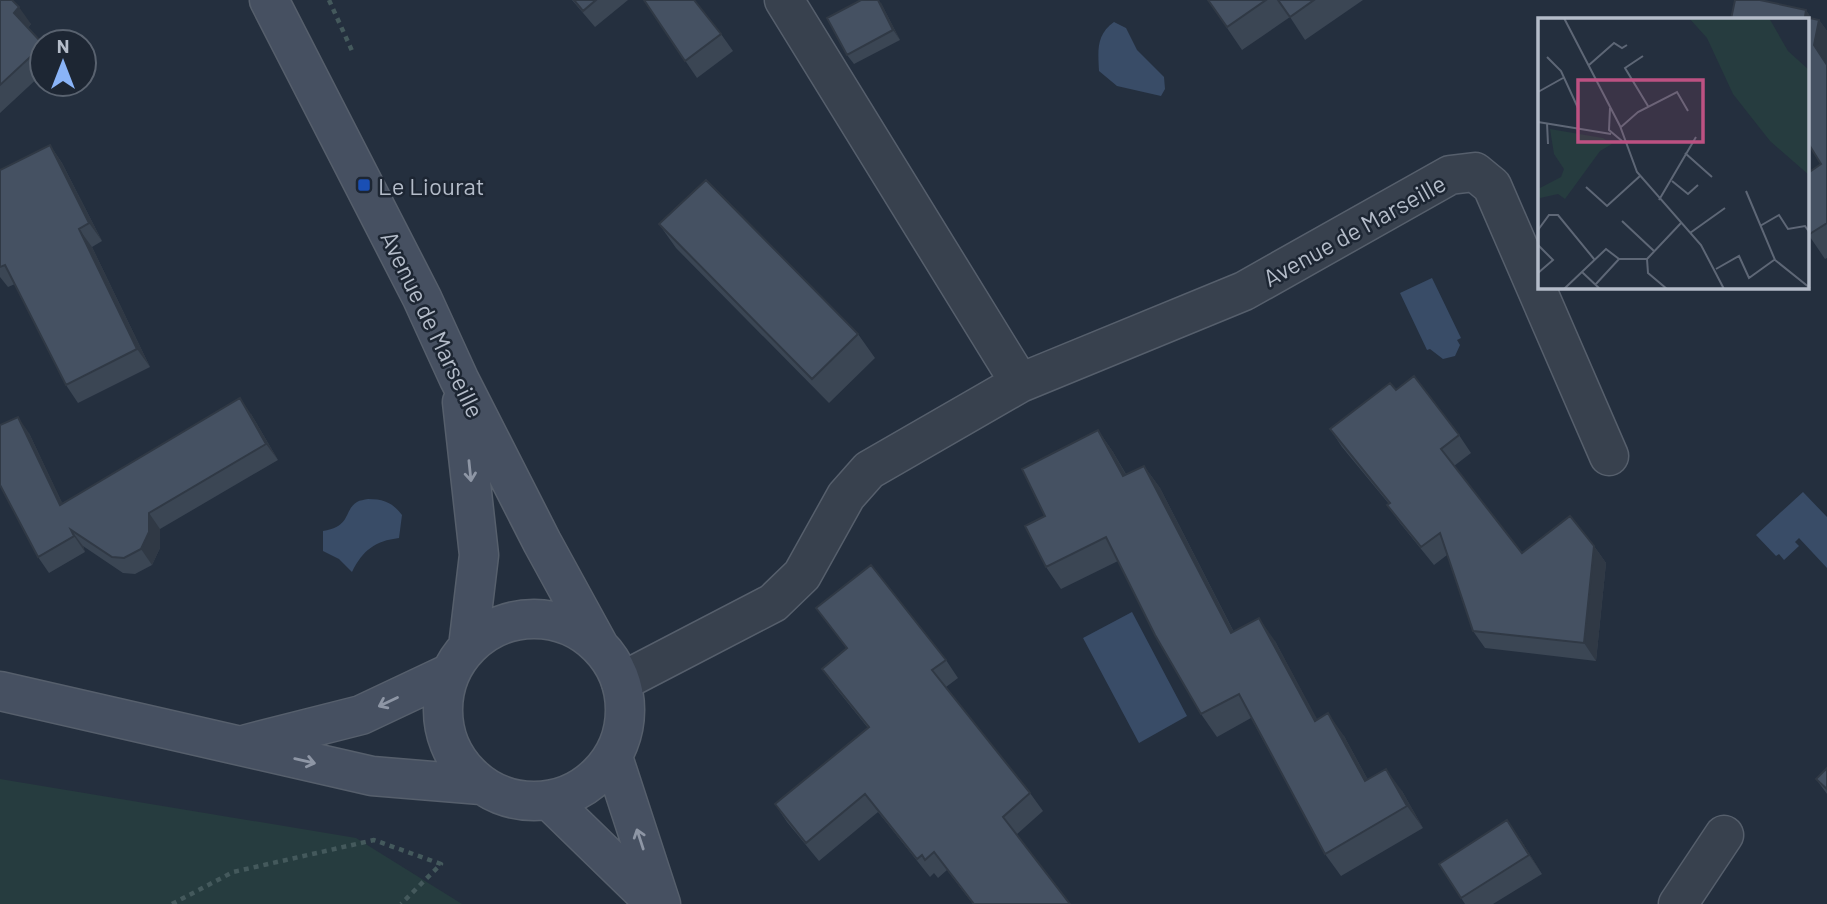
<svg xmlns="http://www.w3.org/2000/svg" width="1827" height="904" viewBox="0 0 1827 904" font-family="Barlow,sans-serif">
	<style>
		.green { fill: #263c3f }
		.water { fill: #394c67 }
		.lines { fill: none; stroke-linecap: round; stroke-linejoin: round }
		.street-casing { stroke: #565f6c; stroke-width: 41 }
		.secondary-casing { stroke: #565f6c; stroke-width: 41 }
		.path { stroke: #44595c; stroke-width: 4.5; stroke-dasharray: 5 5; stroke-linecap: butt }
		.street { stroke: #38414e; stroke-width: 38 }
		.secondary { stroke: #465061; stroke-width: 38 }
		.wall { fill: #3b4654 }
		.shaded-wall { fill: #303945 }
		.building { fill: #455162; stroke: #303945; stroke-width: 2 }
		.oneway { stroke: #8e96a5 }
		.transit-dot { fill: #1a4fb4; stroke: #1d2633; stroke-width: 2.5 }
		.labels { text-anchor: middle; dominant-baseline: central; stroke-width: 5; stroke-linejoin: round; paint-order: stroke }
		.poi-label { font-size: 24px; fill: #b4bcc9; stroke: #1d2633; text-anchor: start }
		.street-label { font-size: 24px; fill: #b4bcc9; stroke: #1d2633 }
		.inset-road { fill: none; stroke: #5e6776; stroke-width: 2 }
		.view { fill: #bd5182; fill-opacity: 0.15; stroke: #bd5182; stroke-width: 3.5 }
		.inset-edge { fill: none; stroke: #b4bcc9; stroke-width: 3.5 }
	</style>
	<rect width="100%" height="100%" fill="#242f3e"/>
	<path class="green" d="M 0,779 L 356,838 L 462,904 L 0,904 Z"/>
	<path class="water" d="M 1114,22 L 1126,28 L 1137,50 L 1164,77 L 1165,89 L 1161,96 L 1117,86 L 1099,71 C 1098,50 1096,35 1114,22 Z
		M 1432,278 L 1461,338 L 1457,340 L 1460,345 L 1455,356 L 1443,359 L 1430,349 L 1427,350 L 1400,293 Z
		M 1803,492 L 1827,517 L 1827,568 L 1799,538 L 1795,542 L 1799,546 L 1784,560 L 1779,554 L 1776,556 L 1756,535 Z
		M 368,499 C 384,499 393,503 402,515 L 399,538 C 375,541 363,550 352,572 L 339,559 L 323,551 L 323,531 C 352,526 343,511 357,502 C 360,500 364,500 368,499 Z
		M 1132,612 L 1187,716 L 1139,743 L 1083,638 Z"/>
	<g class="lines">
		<defs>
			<path id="street" d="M 784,0 L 1020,383
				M 621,682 L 773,603 L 802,575 L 846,496 L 869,470 L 1020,383 L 1244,291 L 1450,175 L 1475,172 L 1492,186 L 1609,456
				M 1678,904 L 1724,835"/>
			<path id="secondary" d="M 269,0 L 422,298 L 459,379 L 542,542 L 599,646
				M 462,402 L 479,555 L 468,647
				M443 710a91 91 0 1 1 182 0a91 91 0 1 1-182 0Z
				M 0,691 L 372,776 L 481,785
				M 247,744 L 361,715 L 450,673
				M 613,757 L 661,904
				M 550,801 L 656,904"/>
		</defs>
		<use href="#street" class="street-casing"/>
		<use href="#secondary" class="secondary-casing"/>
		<path class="path" d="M 329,0 L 353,53
			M 172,904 L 233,872 L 374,840 L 441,864 L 401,904"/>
		<use href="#street" class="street"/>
		<use href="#secondary" class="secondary"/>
	</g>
	<path class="wall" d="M 0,0 L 31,24 L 28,28 L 42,43 L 42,74 L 0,113 Z
		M 572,0 L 628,0 L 595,27 Z
		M 644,0 L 721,34 L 733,51 L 697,78 Z
		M 1208,0 L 1363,0 L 1305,40 L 1290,17 L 1242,50 Z
		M 881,3 L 900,40 L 854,64 L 847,55 Z
		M 1806,10 L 1811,18 L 1819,20 L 1827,31 L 1827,258 L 1825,259 L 1808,234 L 1821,164 Z
		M 50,145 L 62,163 L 102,241 L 92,247 L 150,367 L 78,403 L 66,385 L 15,284 L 8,287 L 0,277 L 0,170 Z
		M 659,224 L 858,334 L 875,358 L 829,403 L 676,248 Z
		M 1396,390 L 1459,435 L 1471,453 L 1454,466 L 1522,553 L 1594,546 L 1606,563 L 1596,661 L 1485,648 L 1473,631 L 1447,555 L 1434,565 L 1400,523 L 1387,505 L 1389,504 L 1342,447 L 1330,429 Z
		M 251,414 L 278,460 L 160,529 L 160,548 L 152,565 L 135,574 L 123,573 L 83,546 L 85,552 L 49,573 L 38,557 L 29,433 L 62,503 Z
		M 1098,430 L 1113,452 L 1126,474 L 1144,466 L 1160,488 L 1234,632 L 1275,641 L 1317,720 L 1344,736 L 1368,780 L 1402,791 L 1423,828 L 1341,876 L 1325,854 L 1251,718 L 1217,737 L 1201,714 L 1118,561 L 1061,589 L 1046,567 Z
		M 816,608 L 946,660 L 958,678 L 946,687 L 1030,793 L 1043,811 L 1016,835 L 1070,904 L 973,904 L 947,870 L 938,878 L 934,873 L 930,877 L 878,812 L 819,861 L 787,822 L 775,804 L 868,728 L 835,687 L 822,669 L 847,649 Z
		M 1827,768 L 1827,794 L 1816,779 Z
		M 1520,839 L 1542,874 L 1493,904 L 1465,904 L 1439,864 Z"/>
	<path class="shaded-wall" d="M 878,0 L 881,3 L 900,40 L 893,30 Z
		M 19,7 L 31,24 L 26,30 L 14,13 Z
		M 1806,10 L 1818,27 L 1819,20 L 1827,31 L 1827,65 L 1814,45 L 1805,17 Z
		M 50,145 L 62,163 L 102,241 L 89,223 Z
		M 79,229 L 92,247 L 150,367 L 137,349 Z
		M 240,398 L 251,414 L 278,460 L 266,444 Z
		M 18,417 L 29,433 L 71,521 L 60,505 Z
		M 1098,430 L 1113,452 L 1139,498 L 1123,476 Z
		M 1144,466 L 1160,488 L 1246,656 L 1231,633 Z
		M 149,513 L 160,529 L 160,548 L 152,565 L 141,549 Z
		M 71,530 L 83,546 L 85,552 L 74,536 Z
		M 1594,546 L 1606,563 L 1596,661 L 1584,643 Z
		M 1259,618 L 1275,641 L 1330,743 L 1315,721 Z
		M 1328,713 L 1344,736 L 1381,804 L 1365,781 Z
		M 1386,769 L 1402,791 L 1423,828 L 1407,806 Z
		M 1507,820 L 1520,839 L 1542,874 L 1529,855 Z"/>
	<path class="building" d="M 0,0 L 12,0 L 19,7 L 14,13 L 42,43 L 42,46 L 0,85 Z
		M 574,0 L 596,0 L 583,11 Z
		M 644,0 L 694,0 L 721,34 L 685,61 Z
		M 861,0 L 878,0 L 893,30 L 847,55 L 827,18 Z
		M 1208,0 L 1266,0 L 1227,27 Z
		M 1278,0 L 1314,0 L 1290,17 Z
		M 1735,0 L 1760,0 L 1806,10 L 1805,17 L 1819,20 L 1814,45 L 1827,65 L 1827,223 L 1808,235 L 1808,173 L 1821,164 L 1808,143 L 1808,19 L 1731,19 Z
		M 50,145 L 89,223 L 79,229 L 137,349 L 66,385 L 5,265 L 0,267 L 0,170 Z
		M 706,180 L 858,334 L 812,379 L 659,224 Z
		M 1414,376 L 1459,435 L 1441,449 L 1522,553 L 1570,516 L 1594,546 L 1584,643 L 1473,631 L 1440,533 L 1421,547 L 1387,505 L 1390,503 L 1330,429 L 1390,383 L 1396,390 Z
		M 240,398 L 266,444 L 149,513 L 149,532 L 141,549 L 124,558 L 112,557 L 71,530 L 74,536 L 38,557 L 0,485 L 0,425 L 18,417 L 60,505 Z
		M 1098,430 L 1123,476 L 1144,466 L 1231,633 L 1259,618 L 1315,721 L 1328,713 L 1365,781 L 1386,769 L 1407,806 L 1325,854 L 1239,694 L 1201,714 L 1155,635 L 1106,537 L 1046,567 L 1025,526 L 1045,516 L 1022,469 Z
		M 871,565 L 946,660 L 932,670 L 1030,793 L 1003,817 L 1070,904 L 974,904 L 934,852 L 925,860 L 922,855 L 917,859 L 865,794 L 806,843 L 775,804 L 869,727 L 822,669 L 847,648 L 816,608 Z
		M 1827,768 L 1827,789 L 1816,779 Z
		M 1507,820 L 1529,855 L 1461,898 L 1439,864 Z"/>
	<defs><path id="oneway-shaft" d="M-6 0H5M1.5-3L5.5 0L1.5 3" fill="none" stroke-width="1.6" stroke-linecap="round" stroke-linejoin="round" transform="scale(1.75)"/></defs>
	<g class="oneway">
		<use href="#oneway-shaft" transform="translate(470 471) rotate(84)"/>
		<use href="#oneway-shaft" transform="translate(388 702) rotate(155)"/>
		<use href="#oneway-shaft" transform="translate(305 761) rotate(13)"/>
		<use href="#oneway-shaft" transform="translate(640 839) rotate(-108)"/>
	</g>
	<rect class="transit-dot" x="357" y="178" width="14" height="14" rx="3.5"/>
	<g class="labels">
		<g class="poi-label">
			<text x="378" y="185">Le Liourat</text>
		</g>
		<g class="street-label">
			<text transform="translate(1354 230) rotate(-29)">Avenue de Marseille</text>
			<text transform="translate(433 324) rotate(64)">Avenue de Marseille</text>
		</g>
	</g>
	<g transform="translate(1538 18)">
		<rect width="271" height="271" fill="#242f3e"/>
		<path d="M 151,0 L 231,0 L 250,33 L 271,52 L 271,157 L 232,123 L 195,76 L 169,20 ZM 12,111 L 65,120 L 74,126 L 62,133 L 27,181 L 20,176 L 2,180 L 0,176 L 0,171 L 23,159 L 26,151 L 16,136 Z" fill="#263c3f"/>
		<path class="inset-road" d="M 26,0 L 82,108 L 99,154 L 163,227 L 186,271M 105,38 L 87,50 L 110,88M 9,39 L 23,53 L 40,90M 51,47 L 76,25 L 84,30 L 89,27M 0,74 L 25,60M 72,90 L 71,112 L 84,123M 0,104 L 73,116M 9,105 L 10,126M 83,109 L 100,94 L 139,74 L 150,93M 147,135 L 174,159M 134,163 L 150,176 L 160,167M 48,169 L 69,188 L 102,158M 208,173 L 237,242 L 272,270M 121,182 L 158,119M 84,203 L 116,233M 222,208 L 241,197 L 250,211 L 267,208 L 272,215M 0,212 L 11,197 L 20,197 L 56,241M 152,215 L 187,190M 0,227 L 15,242 L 0,255M 109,241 L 143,205M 178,251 L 201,238 L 211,260 L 236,242M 44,254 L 62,271M 57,267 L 81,241 L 109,241 L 110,255 L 129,271M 26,271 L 68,231 L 81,241"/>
		<path class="view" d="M 40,62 L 165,62 L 165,124 L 40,124 Z"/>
		<rect width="271" height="271" class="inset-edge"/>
	</g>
	<g transform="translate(63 63)"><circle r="33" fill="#1d2633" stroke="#59626f" stroke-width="2"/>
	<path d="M0-5L12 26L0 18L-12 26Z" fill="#8ab4f8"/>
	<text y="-10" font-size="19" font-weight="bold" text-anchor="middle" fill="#b4bcc9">N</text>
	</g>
</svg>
